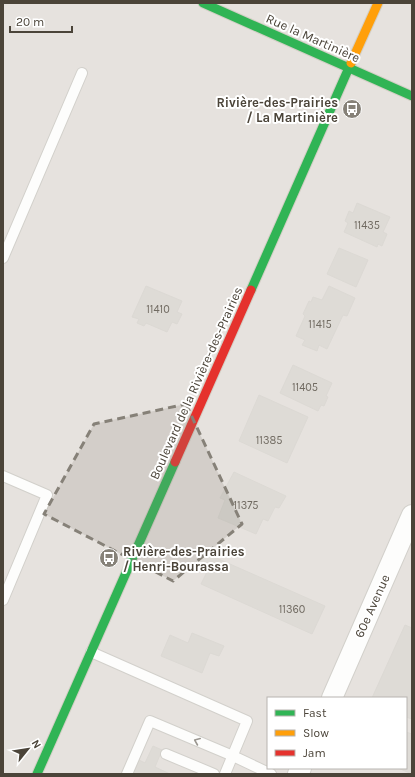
<svg xmlns="http://www.w3.org/2000/svg" width="415" height="777" viewBox="0 0 415 777" font-family="Karla,sans-serif">
	<style>
		.industrial { fill: #e6e2de; fill-rule: evenodd }
		.building { fill: #dedbd6; stroke: #dcd9d4 }
		.lines { fill: none; stroke-linecap: round; stroke-linejoin: round }
		.lane-casing { stroke: #d2d0cb; stroke-width: 12 }
		.street-casing { stroke: #d2d0cb; stroke-width: 22 }
		.fast-casing { stroke: #d3cfc5; stroke-width: 11 }
		.slow-casing { stroke: #d3cfc5; stroke-width: 11 }
		.jam-casing { stroke: #d3cfc5; stroke-width: 11 }
		.lane { stroke: #fdfdfc; stroke-width: 10 }
		.street { stroke: #fdfdfc; stroke-width: 20 }
		.fast { stroke: #30b455; stroke-width: 9 }
		.slow { stroke: #ff9f0a; stroke-width: 9 }
		.jam { stroke: #e5322d; stroke-width: 9 }
		.oneway { stroke: #9b9791 }
		.marked { fill: #868178; fill-opacity: 0.2; stroke: #868178; stroke-width: 3; stroke-dasharray: 8 5; stroke-linejoin: round }
		.labels { text-anchor: middle; dominant-baseline: central; stroke-width: 4; stroke-linejoin: round; paint-order: stroke }
		.number-label { font-size: 11px; fill: #706a61 }
		.street-label { font-size: 13px; fill: #4b4439; stroke: #fff }
		.poi-label { font-size: 13px; font-weight: bold; fill: #4b4439; stroke: #fff; text-anchor: end }
	</style>
	<rect width="100%" height="100%" fill="#f4f2ee"/>
	<path class="industrial" d="M 3,3 L 412,3 L 412,774 L 3,774 ZM 268,698 L 406,698 L 406,768 L 268,768 Z"/>
	<path class="building" d="M 357,203 L 390,217 L 383,232 L 387,234 L 382,246 L 378,244 L 377,247 L 344,232 L 348,223 L 345,221 L 349,211 L 353,213 Z
		M 339,248 L 368,260 L 356,287 L 327,274 Z
		M 146,286 L 182,301 L 177,312 L 182,314 L 177,324 L 172,322 L 167,332 L 146,323 L 144,326 L 137,323 L 139,319 L 132,317 Z
		M 329,286 L 355,298 L 347,316 L 343,315 L 327,349 L 319,345 L 317,351 L 302,345 L 305,340 L 296,336 L 305,316 L 303,314 L 309,301 L 311,302 L 313,297 L 322,300 Z
		M 293,365 L 332,383 L 326,396 L 328,397 L 324,406 L 321,405 L 318,411 L 280,393 Z
		M 259,395 L 308,417 L 287,463 L 239,441 Z
		M 234,472 L 286,496 L 279,508 L 275,507 L 268,521 L 263,519 L 256,534 L 218,518 L 225,500 L 220,498 Z
		M 202,550 L 214,555 L 214,557 L 325,606 L 312,634 L 201,584 L 207,572 L 194,567 Z
		M 405,625 L 412,628 L 412,719 L 406,717 L 406,698 L 372,698 Z
		M 192,633 L 224,646 L 219,656 L 210,653 L 202,673 L 161,656 L 170,635 L 188,643 Z
		M 406,732 L 412,734 L 412,774 L 398,768 L 406,768 Z
		M 153,746 L 162,750 L 155,767 L 170,774 L 133,774 L 139,760 L 145,763 Z"/>
	<g class="lines">
		<defs>
			<path id="lane" d="M 3,258 L 82,73
				M 3,476 L 47,495 L 3,600
				M 91,652 L 247,721 L 225,774
				M 166,754 L 214,774
				M 127,774 L 150,721 L 233,756 L 271,774"/>
			<path id="street" d="M 332,698 L 412,515
				M 298,774 L 301,768"/>
			<path id="fast" d="M 203,3 L 412,96
				M 251,290 L 351,63
				M 37,774 L 175,462"/>
			<path id="slow" d="M 351,63 L 378,3"/>
			<path id="jam" d="M 175,462 L 251,290"/>
		</defs>
		<use href="#lane" class="lane-casing"/>
		<use href="#street" class="street-casing"/>
		<use href="#fast" class="fast-casing"/>
		<use href="#slow" class="slow-casing"/>
		<use href="#jam" class="jam-casing"/>
		<use href="#lane" class="lane"/>
		<use href="#street" class="street"/>
		<use href="#fast" class="fast"/>
		<use href="#slow" class="slow"/>
		<use href="#jam" class="jam"/>
	</g>
	<defs><path id="oneway-chevron" d="M-2-3.5L2.5 0L-2 3.5" fill="none" stroke-width="1.6" stroke-linecap="round" stroke-linejoin="round"/></defs>
	<use class="oneway" href="#oneway-chevron" transform="translate(197 741) rotate(-157)"/>
	<path class="marked" d="M 186,404 L 242,524 L 173,581 L 44,514 L 94,424 Z"/>
	<defs>
		<symbol id="bus-disc" viewBox="-11 -11 22 22"><circle r="9.5" fill="#868178" stroke="#fff"/><path d="M-5-6H5V4H4V6H2V4H-2V6H-4V4H-5ZM-3.5-4V0h7V-4ZM-3.5 1.2v1.5H-2V1.2ZM2 1.2v1.5H3.5V1.2Z" fill="#fff"/></symbol>
	</defs>
	<g fill-rule="evenodd">
		<use href="#bus-disc" x="341" y="98" width="22" height="22"/>
		<use href="#bus-disc" x="98" y="547" width="22" height="22"/>
	</g>
	<g class="labels">
		<g class="number-label">
			<text x="367" y="225">11435</text>
			<text x="158" y="309">11410</text>
			<text x="320" y="324">11415</text>
			<text x="305" y="387">11405</text>
			<text x="269" y="440">11385</text>
			<text x="246" y="505">11375</text>
			<text x="292" y="609">11360</text>
		</g>
		<g class="street-label">
			<text transform="translate(313 38) rotate(24)">Rue la Martinière</text>
			<text transform="translate(196 383) rotate(-66)">Boulevard de la Rivière-des-Prairies</text>
			<text transform="translate(372 606) rotate(-66)">60e Avenue</text>
		</g>
		<g class="poi-label">
			<text x="338" y="102">Rivière-des-Prairies<tspan x="338" dy="15">/ La Martinière</tspan></text>
			<text x="123" y="551" text-anchor="start">Rivière-des-Prairies<tspan x="123" dy="15">/ Henri-Bourassa</tspan></text>
		</g>
	</g>
	<rect width="415" height="777" fill="none" stroke="#4b4439" stroke-width="8"/>
	<rect x="267" y="697" width="140" height="72" fill="#ffffff" stroke="#b7b4b0"/>
	<rect x="275" y="710" width="20" height="6" fill="#30b455" stroke="#b7b4b0"/>
	<text x="303" y="717" font-size="12" fill="#4b4439">Fast</text>
	<rect x="275" y="730" width="20" height="6" fill="#ff9f0a" stroke="#b7b4b0"/>
	<text x="303" y="737" font-size="12" fill="#4b4439">Slow</text>
	<rect x="275" y="750" width="20" height="6" fill="#e5322d" stroke="#b7b4b0"/>
	<text x="303" y="757" font-size="12" fill="#4b4439">Jam</text>
	<g transform="translate(28 749) rotate(60)" stroke="#ffffff" stroke-width="3" paint-order="stroke">
	<path d="M0-3L7 15L0 10L-7 15Z" fill="#4b4439"/>
	<text y="-6" font-size="11" font-weight="bold" text-anchor="middle" fill="#4b4439">N</text>
	</g>
	<path d="M10 26v6h62v-6" fill="none" stroke="#4b4439" stroke-width="2"/>
	<text x="16" y="26" font-size="12" fill="#4b4439" stroke="#ffffff" stroke-width="3" paint-order="stroke">20 m</text>
</svg>
